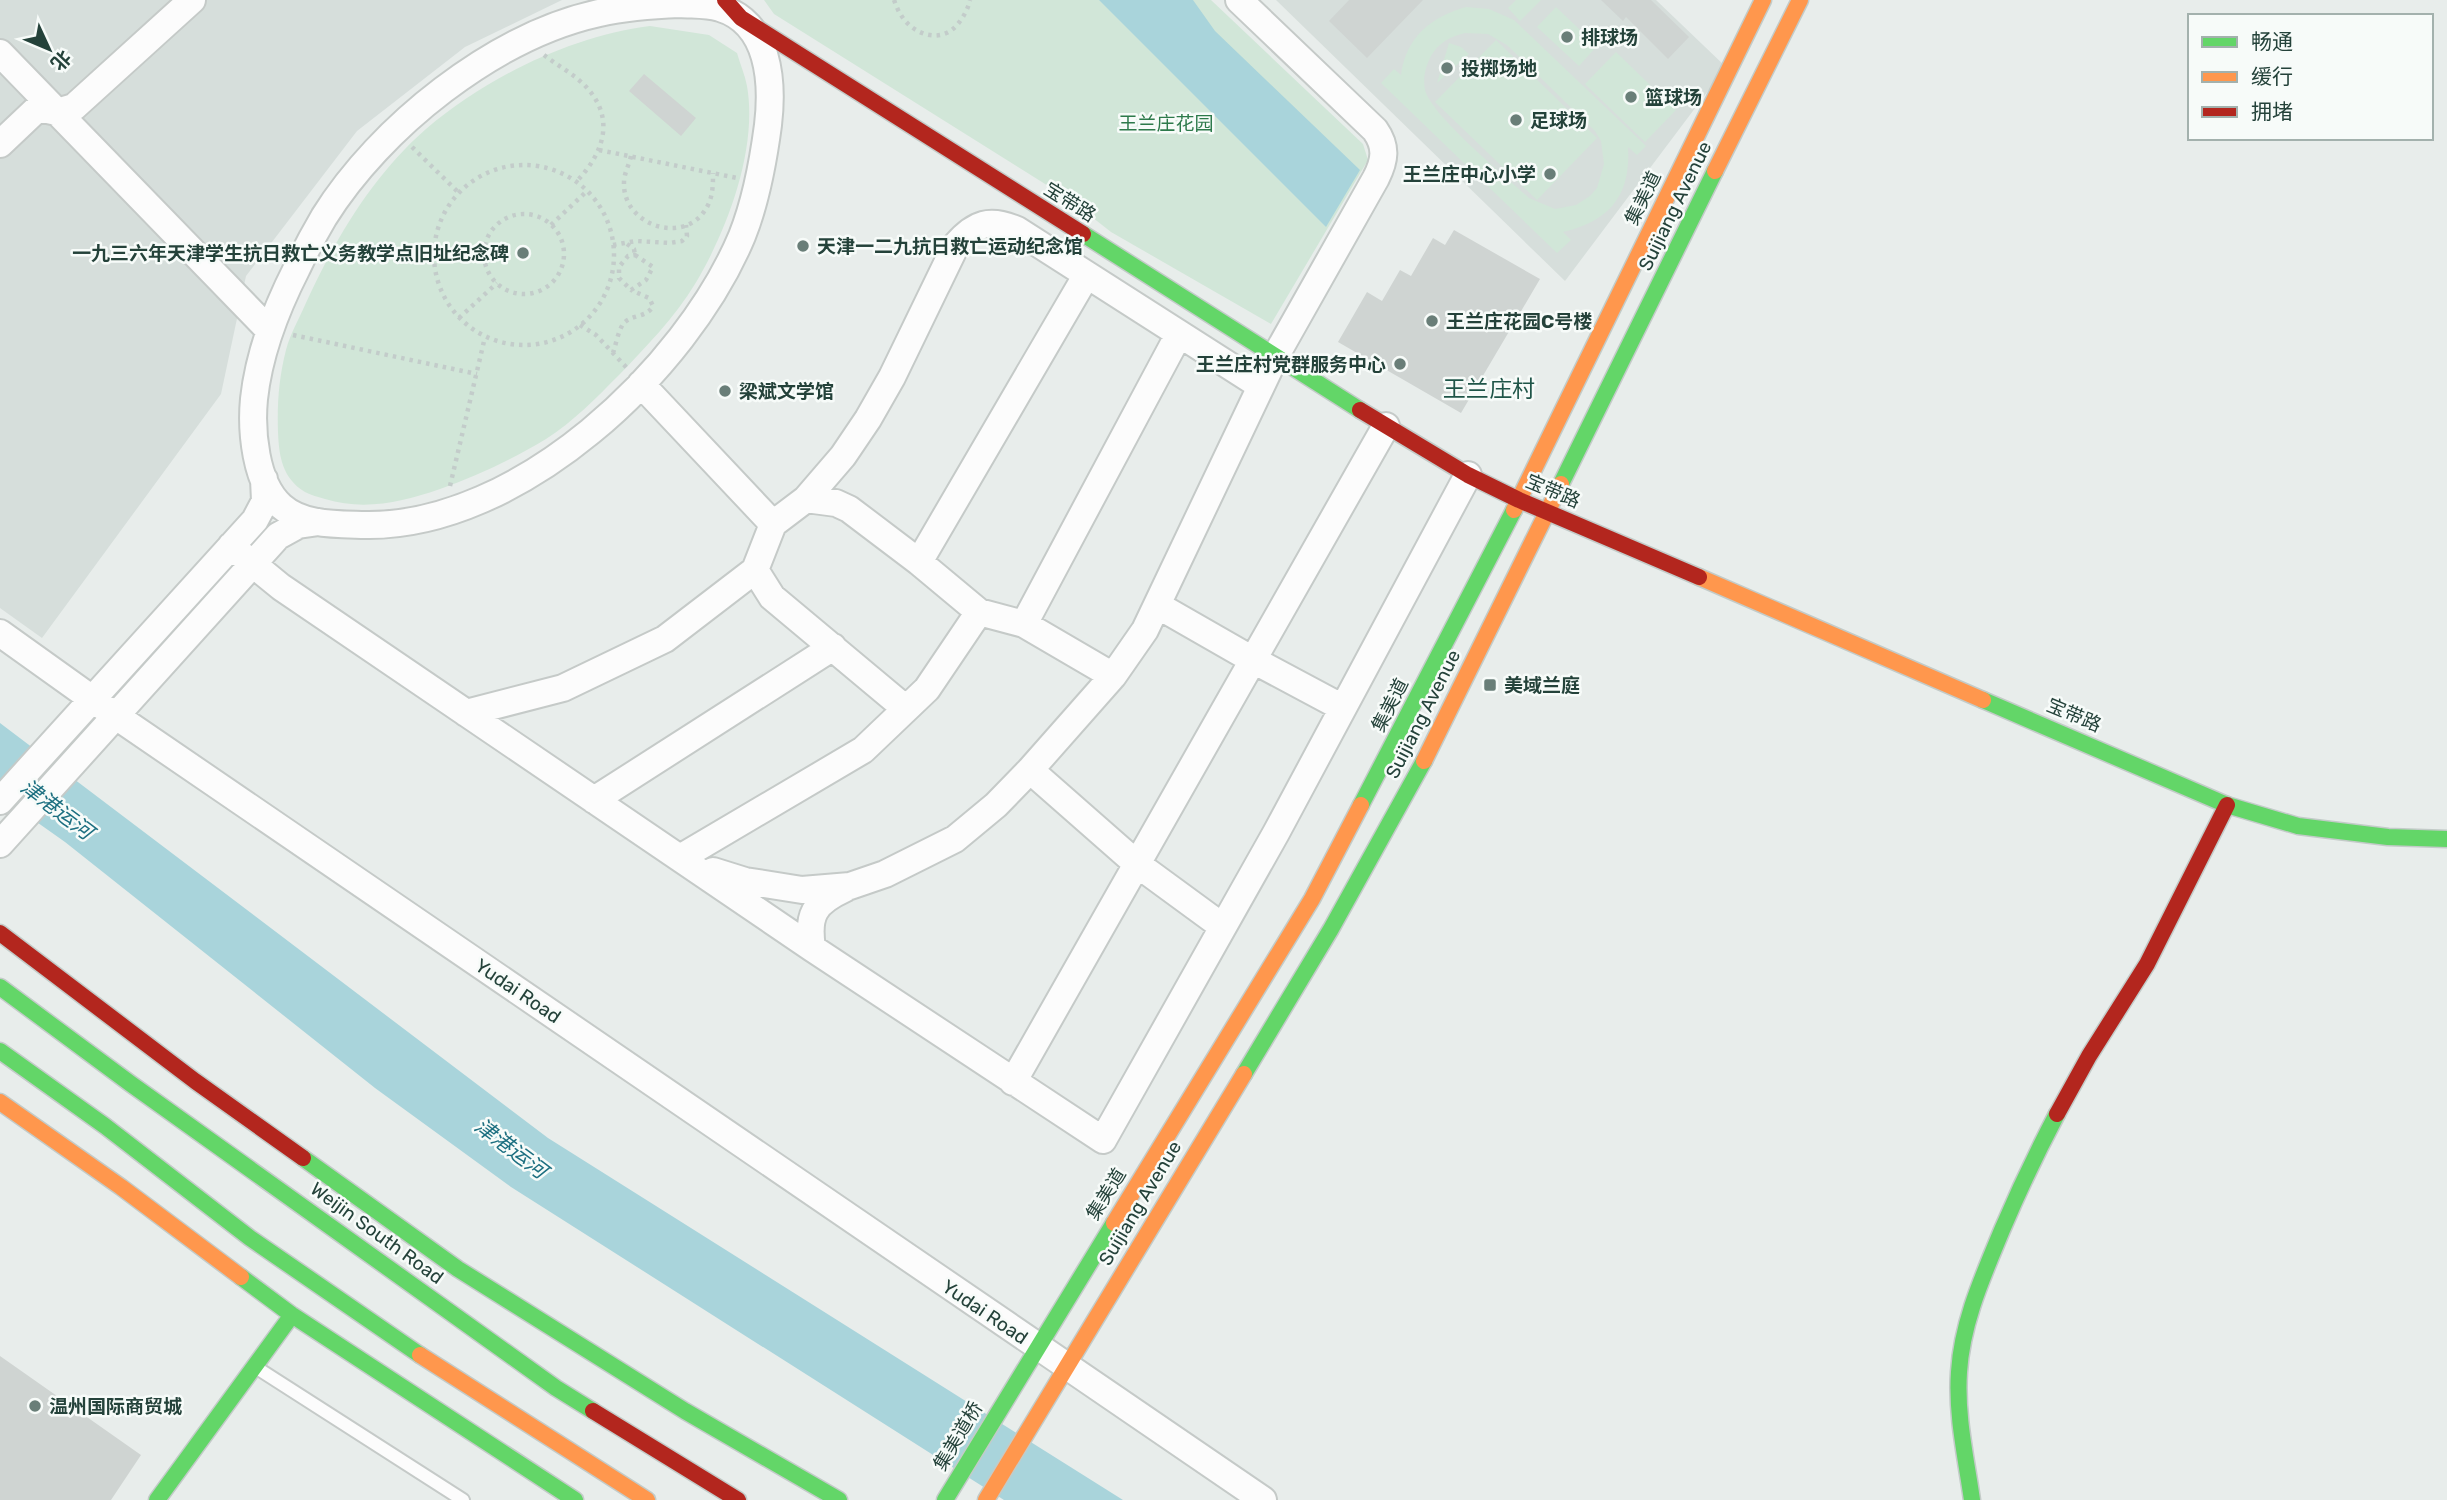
<svg xmlns="http://www.w3.org/2000/svg" width="2447" height="1500" viewBox="0 0 2447 1500" font-family="Rubik,'Noto Sans SC',sans-serif">
	<style>
		.built { fill: #d6dedb }
		.green { fill: #d1e6d8; fill-rule: evenodd }
		.water { fill: #a9d4db }
		.building { fill: #cfd4d2 }
		.lines { fill: none; stroke-linecap: round; stroke-linejoin: round }
		.lane-casing { stroke: #c5cac8; stroke-width: 16 }
		.street-casing { stroke: #c5cac8; stroke-width: 30 }
		.fast-casing { stroke: #c3cbc8; stroke-width: 19 }
		.slow-casing { stroke: #c3cbc8; stroke-width: 19 }
		.jam-casing { stroke: #c3cbc8; stroke-width: 19 }
		.path { stroke: #c3ccca; stroke-width: 4.5; stroke-dasharray: 3.5 5; stroke-linecap: butt }
		.lane { stroke: #fcfcfc; stroke-width: 12 }
		.street { stroke: #fcfcfc; stroke-width: 26 }
		.fast { stroke: #63d668; stroke-width: 16 }
		.slow { stroke: #ff974d; stroke-width: 16 }
		.jam { stroke: #b3261e; stroke-width: 16 }
		.poi-dot { fill: #697e78; stroke: #f7fbf9; stroke-width: 2.5 }
		.labels { text-anchor: middle; dominant-baseline: central; stroke-width: 5; stroke-linejoin: round; paint-order: stroke }
		.poi-label { font-size: 19px; font-weight: bold; fill: #24423a; stroke: #f7fbf9; text-anchor: start }
		.park-label { font-size: 19px; fill: #2d7a4b; stroke: #f7fbf9 }
		.street-label { font-size: 19px; fill: #24423a; stroke: #f7fbf9 }
		.water-label { font-size: 21px; font-style: italic; fill: #1c6f80; stroke: #f7fbf9 }
		.quarter-label { font-size: 23px; fill: #1f5548; stroke: #f7fbf9 }
	</style>
	<rect width="100%" height="100%" fill="#e8edeb"/>
	<path class="built" d="M 0,0 L 562,0 L 465,47 L 357,131 L 246,276 L 221,394 L 42,638 L 0,608 Z
		M 1276,0 L 1656,0 L 1726,67 L 1565,281 Z"/>
	<path class="green" d="M 764,0 L 1211,0 L 1363,144 L 1368,160 L 1271,324 L 1111,232 L 1069,199 L 774,14 Z
		M 1516,0 L 1541,0 L 1520,21 L 1508,8 Z
		M 1466,7 L 1489,9 L 1514,20 L 1646,146 L 1637,155 L 1628,147 C 1631,195 1610,221 1563,232 L 1571,240 L 1557,253 L 1381,83 L 1394,69 L 1401,75 C 1406,37 1431,17 1466,7 ZM 1465,33 L 1488,34 L 1507,45 L 1595,131 L 1601,141 L 1604,164 L 1597,188 L 1590,196 L 1576,205 L 1555,209 L 1529,198 C 1505,176 1436,119 1426,93 C 1422,81 1425,67 1431,56 C 1439,42 1450,37 1465,33 Z
		M 1556,7 L 1597,46 L 1579,66 L 1537,27 Z
		M 650,26 L 709,35 L 737,53 C 740,64 745,75 747,86 C 758,149 727,231 695,284 C 675,317 646,347 619,375 C 597,397 573,422 546,439 C 513,459 476,476 440,489 C 403,502 364,511 325,499 C 319,497 310,495 305,492 C 282,478 279,456 278,432 C 277,403 279,377 286,350 C 290,334 299,319 305,305 C 334,241 372,176 426,129 C 487,77 571,36 650,26 Z
		M 1496,40 L 1597,138 L 1537,200 L 1435,102 Z
		M 1449,43 L 1461,47 L 1469,54 L 1437,83 Z
		M 1616,52 L 1676,110 L 1645,142 L 1585,84 Z"/>
	<path class="water" d="M 1099,0 L 1193,0 L 1215,31 L 1360,170 L 1326,227 Z
		M 0,723 L 548,1138 L 1123,1500 L 1004,1500 L 511,1187 L 375,1088 L 65,842 L 0,796 Z"/>
	<path class="building" d="M 1349,0 L 1423,0 L 1367,58 L 1329,21 Z
		M 1601,0 L 1651,0 L 1689,37 L 1668,59 L 1626,17 L 1623,21 Z
		M 644,74 L 696,118 L 681,136 L 629,91 Z
		M 1454,230 L 1540,279 L 1461,413 L 1338,342 L 1367,292 L 1382,301 L 1400,270 L 1411,276 L 1433,238 L 1445,245 Z
		M 0,1356 L 141,1455 L 111,1500 L 0,1500 Z"/>
	<g class="lines">
		<defs>
			<path id="lane" d="M 257,1368 L 463,1500"/>
			<path id="street" d="M 680,4 C 694,5 708,4 720,8 C 770,23 773,83 768,125 C 763,163 756,201 742,236 C 686,370 519,527 366,525 C 338,524 303,526 281,506 C 255,483 251,430 254,399 C 259,352 276,309 297,268 C 305,251 314,234 324,217 C 380,127 494,36 599,13 C 626,7 653,5 680,4 Z
				M 0,53 L 269,330
				M 0,144 L 38,108 L 57,112 L 74,107 L 192,0
				M 641,384 L 773,524
				M 806,499 L 836,503 L 849,509 L 919,562 L 979,612 L 1024,624 L 1113,676
				M 231,546 L 281,587 L 812,948 L 1103,1140 L 1276,833 L 1468,475
				M 919,562 L 1086,276
				M 755,570 L 772,597 L 906,709
				M 1157,605 L 1253,660 L 1343,708
				M 1024,624 L 1179,334
				M 0,633 L 116,716 L 1263,1500
				M 466,713 L 563,688 L 665,639 L 755,570 L 773,524 L 806,499 L 843,456 L 868,419 L 892,377 L 956,245 C 975,223 990,218 1017,230 L 1261,386
				M 1030,770 L 1137,864 L 1223,927
				M 594,800 L 833,647
				M 0,801 L 255,520 L 265,501 L 264,479
				M 0,844 L 278,536 L 298,525 L 319,522
				M 680,858 L 863,750 L 927,689 L 979,612
				M 713,871 L 745,881 L 802,890 L 850,886 L 885,874 L 955,839 L 996,805 L 1030,770 L 1113,676 L 1145,630 L 1275,357 L 1376,178 C 1385,160 1387,147 1375,130 L 1239,0
				M 812,948 C 807,915 814,903 844,889
				M 1013,1082 L 1386,426"/>
			<path id="fast" d="M 1083,234 L 1360,410
				M 1561,484 L 1715,171
				M 1983,700 L 2227,805 L 2298,826 L 2388,837 L 2447,839
				M 1361,805 L 1514,510
				M 0,987 L 131,1084 L 556,1388 L 593,1411
				M 0,1051 L 105,1126 L 250,1238 L 420,1355
				M 1244,1074 L 1331,929 L 1424,761
				M 303,1158 L 458,1269 L 685,1411 L 839,1500
				M 241,1277 L 292,1315 L 575,1500
				M 157,1500 L 292,1315
				M 945,1500 L 1114,1223
				M 1972,1500 C 1966,1458 1956,1415 1959,1372 C 1962,1322 1983,1276 2002,1230 C 2019,1190 2037,1152 2057,1114"/>
			<path id="slow" d="M 1715,171 L 1800,0
				M 1514,510 L 1763,0
				M 1699,577 L 1983,700
				M 1424,761 L 1561,484
				M 0,1102 L 121,1187 L 241,1277
				M 1114,1223 L 1312,899 L 1361,805
				M 420,1355 L 647,1500
				M 986,1500 L 1244,1074"/>
			<path id="jam" d="M 725,0 L 741,18 L 1083,234
				M 1360,410 L 1468,475 L 1519,500 L 1699,577
				M 0,933 L 195,1081 L 303,1158
				M 2057,1114 L 2089,1056 L 2147,964 L 2227,805
				M 593,1411 L 738,1500"/>
		</defs>
		<use href="#lane" class="lane-casing"/>
		<use href="#street" class="street-casing"/>
		<use href="#fast" class="fast-casing"/>
		<use href="#slow" class="slow-casing"/>
		<use href="#jam" class="jam-casing"/>
		<path class="path" d="M 894,0 C 896,5 898,11 901,15 C 913,35 941,44 957,25 C 963,18 968,9 970,0
			M 544,55 C 558,66 576,75 588,89 C 616,121 602,155 576,182
			M 412,147 L 459,193
			M 599,150 L 737,178
			M 631,156 C 629,165 624,174 624,182 C 622,227 688,247 708,205 C 713,195 713,184 713,173
			M434 255a90 90 0 1 1 180 0a90 90 0 1 1-180 0Z
			M484 254a40 40 0 1 1 80 0a40 40 0 1 1-80 0Z
			M 551,225 L 587,191
			M 627,244 L 634,249 L 635,255
			M 613,245 L 636,241 L 670,243 L 682,241 L 687,236 L 686,225
			M 635,255 L 653,267 L 646,280 L 631,290 L 619,278 L 619,267 L 628,256 Z
			M 459,318 L 497,283
			M 580,325 L 596,335 L 627,368
			M 293,335 L 477,374
			M 613,353 C 616,344 618,332 623,324 C 631,314 647,318 653,306 L 649,298 L 631,290
			M 450,486 L 485,337"/>
		<use href="#lane" class="lane"/>
		<use href="#street" class="street"/>
		<use href="#fast" class="fast"/>
		<use href="#slow" class="slow"/>
		<use href="#jam" class="jam"/>
	</g>
	<g class="poi-dot">
		<circle cx="1567" cy="37" r="7"/>
		<circle cx="1447" cy="68" r="7"/>
		<circle cx="1631" cy="97" r="7"/>
		<circle cx="1516" cy="120" r="7"/>
		<circle cx="1550" cy="174" r="7"/>
		<circle cx="803" cy="246" r="7"/>
		<circle cx="523" cy="253" r="7"/>
		<circle cx="1432" cy="321" r="7"/>
		<circle cx="1400" cy="364" r="7"/>
		<circle cx="725" cy="391" r="7"/>
		<rect x="1483" y="678" width="14" height="14" rx="3.5"/>
		<circle cx="35" cy="1406" r="7"/>
	</g>
	<g class="labels">
		<g class="poi-label">
			<text x="1581" y="37">排球场</text>
			<text x="1461" y="68">投掷场地</text>
			<text x="1645" y="97">篮球场</text>
			<text x="1530" y="120">足球场</text>
			<text x="1536" y="174" text-anchor="end">王兰庄中心小学</text>
			<text x="817" y="246">天津一二九抗日救亡运动纪念馆</text>
			<text x="509" y="253" text-anchor="end">一九三六年天津学生抗日救亡义务教学点旧址纪念碑</text>
			<text x="1446" y="321">王兰庄花园C号楼</text>
			<text x="1386" y="364" text-anchor="end">王兰庄村党群服务中心</text>
			<text x="739" y="391">梁斌文学馆</text>
			<text x="1504" y="685">美域兰庭</text>
			<text x="49" y="1406">温州国际商贸城</text>
		</g>
		<g class="park-label">
			<text x="1166" y="123">王兰庄花园</text>
		</g>
		<g class="street-label">
			<text transform="translate(1643 198) rotate(-64)">集美道</text>
			<text transform="translate(1070 202) rotate(32)">宝带路</text>
			<text transform="translate(1675 206) rotate(-64)">Suijiang Avenue</text>
			<text transform="translate(1553 491) rotate(23)">宝带路</text>
			<text transform="translate(1390 705) rotate(-63)">集美道</text>
			<text transform="translate(1423 714) rotate(-63)">Suijiang Avenue</text>
			<text transform="translate(2074 715) rotate(23)">宝带路</text>
			<text transform="translate(518 991) rotate(34)">Yudai Road</text>
			<text transform="translate(1106 1194) rotate(-58)">集美道</text>
			<text transform="translate(1140 1203) rotate(-59)">Suijiang Avenue</text>
			<text transform="translate(377 1233) rotate(36)">Weijin South Road</text>
			<text transform="translate(985 1312) rotate(34)">Yudai Road</text>
			<text transform="translate(958 1436) rotate(-59)">集美道桥</text>
		</g>
		<g class="water-label">
			<text transform="translate(57 809) rotate(37)">津港运河</text>
			<text transform="translate(511 1148) rotate(37)">津港运河</text>
		</g>
		<g class="quarter-label">
			<text x="1489" y="389">王兰庄村</text>
		</g>
	</g>
	<rect x="2188" y="14" width="245" height="126" fill="#f7fbf9" stroke="#a3b1ad" stroke-width="2"/>
	<rect x="2202" y="37" width="35" height="10" fill="#63d668" stroke="#a3b1ad" stroke-width="2"/>
	<text x="2251" y="49" font-size="21" fill="#24423a">畅通</text>
	<rect x="2202" y="72" width="35" height="10" fill="#ff974d" stroke="#a3b1ad" stroke-width="2"/>
	<text x="2251" y="84" font-size="21" fill="#24423a">缓行</text>
	<rect x="2202" y="107" width="35" height="10" fill="#b3261e" stroke="#a3b1ad" stroke-width="2"/>
	<text x="2251" y="119" font-size="21" fill="#24423a">拥堵</text>
	<g transform="translate(49 49) rotate(134)" stroke="#f7fbf9" stroke-width="5" paint-order="stroke">
	<path d="M0-5L12 26L0 18L-12 26Z" fill="#24423a"/>
	<text y="-10" font-size="19" font-weight="bold" text-anchor="middle" fill="#24423a">北</text>
	</g>
</svg>
